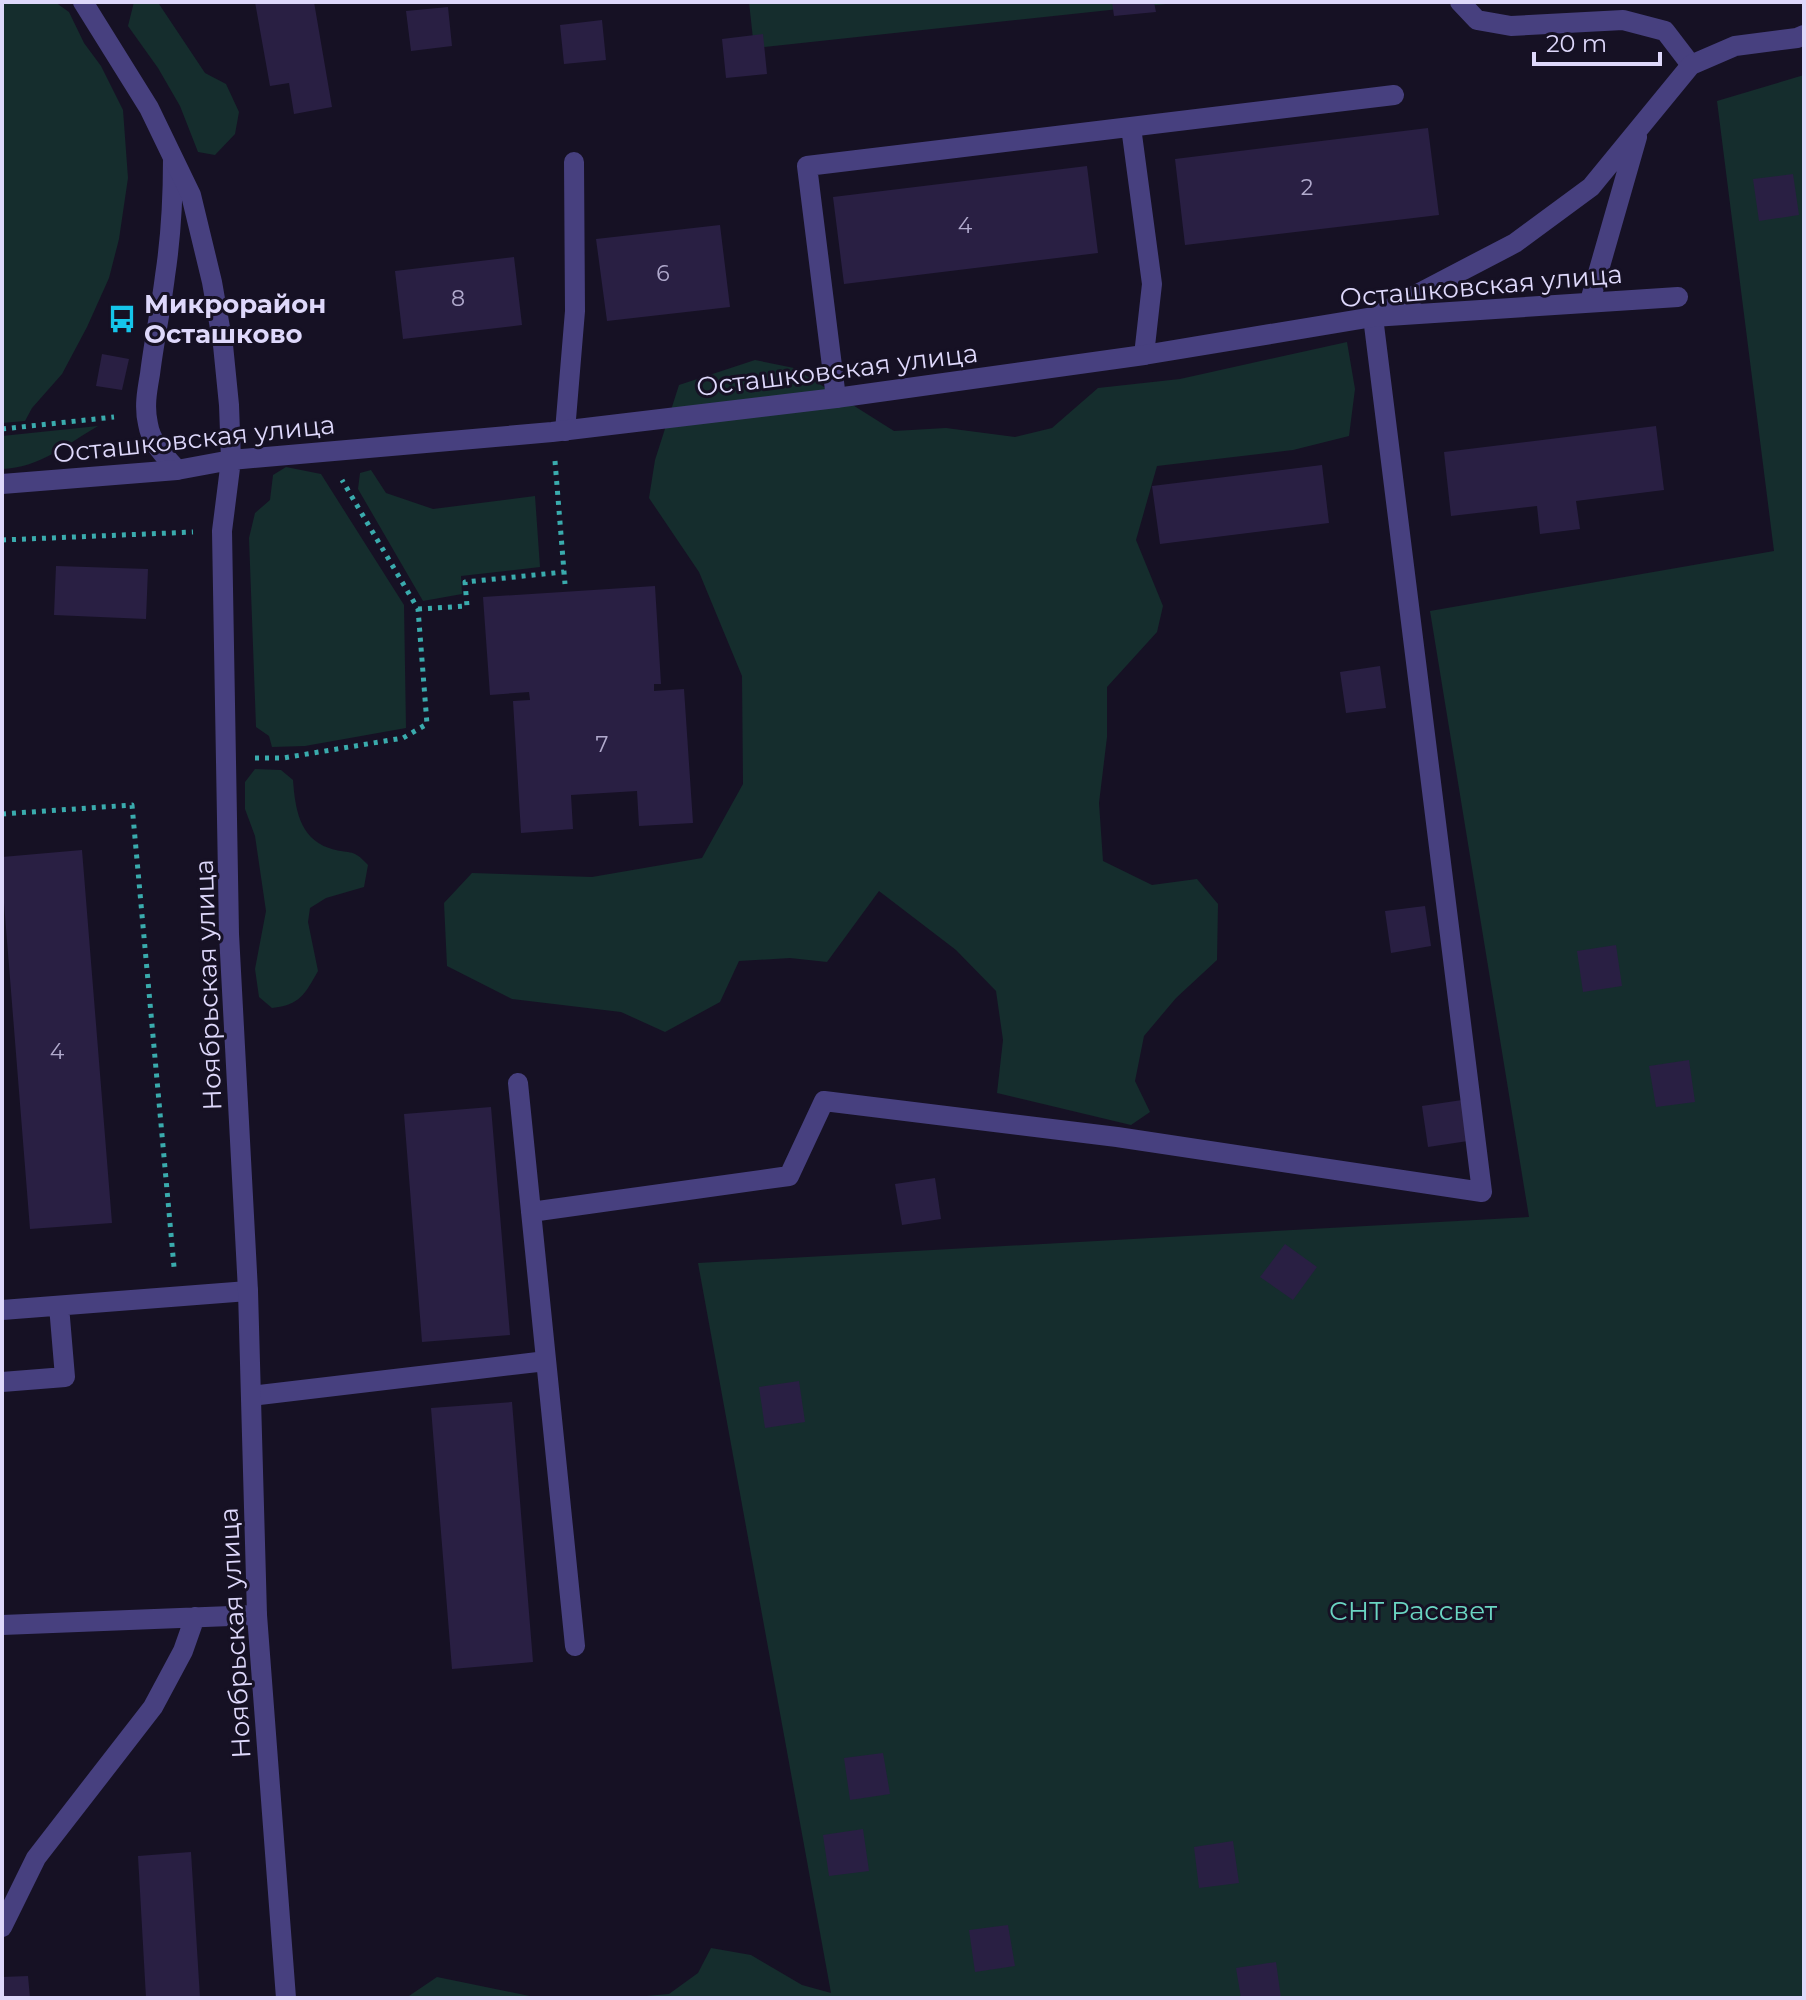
<svg xmlns="http://www.w3.org/2000/svg" width="1806" height="2000" viewBox="0 0 1806 2000" font-family="Montserrat,sans-serif">
	<style>
		.green { fill: #152d2d }
		.building { fill: #291f43 }
		.lines { fill: none; stroke-linecap: round; stroke-linejoin: round }
		.path { stroke: #3aabad; stroke-width: 5; stroke-dasharray: 4 6; stroke-linecap: butt }
		.lane { stroke: #47407f; stroke-width: 20 }
		.street { stroke: #47407f; stroke-width: 20 }
		.labels { text-anchor: middle; dominant-baseline: central; stroke-width: 6; stroke-linejoin: round; paint-order: stroke }
		.number-label { font-size: 22px; fill: #b1aacd }
		.street-label { font-size: 26px; fill: #ded8fb; stroke: #161124 }
		.poi-label { font-size: 26px; font-weight: bold; fill: #ded8fb; stroke: #161124; text-anchor: start }
		.park-label { font-size: 26px; fill: #6ad5c2; stroke: #161124 }
	</style>
	<rect width="100%" height="100%" fill="#161124"/>
	<path class="green" d="M 2,2 L 55,2 L 69,12 L 84,43 L 101,66 L 123,110 L 128,178 L 119,239 L 109,278 L 87,327 L 62,374 L 32,408 L 25,421 L 2,423 Z
		M 134,2 L 159,4 L 205,73 L 226,84 L 239,112 L 235,134 L 215,155 L 198,152 L 180,106 L 158,68 L 128,26 Z
		M 749,2 L 1185,2 L 754,48 Z
		M 1804,75 L 1804,1998 L 623,1998 L 669,1994 L 698,1973 L 711,1948 L 751,1955 L 802,1985 L 831,1993 L 698,1263 L 1529,1217 L 1430,611 L 1774,551 L 1717,101 Z
		M 1347,342 L 1355,389 L 1349,436 L 1293,450 L 1157,466 L 1136,540 L 1163,606 L 1157,632 L 1107,687 L 1107,737 L 1099,803 L 1103,861 L 1152,885 L 1197,879 L 1218,904 L 1217,960 L 1176,998 L 1144,1036 L 1135,1081 L 1150,1112 L 1131,1125 L 997,1093 L 1003,1040 L 996,991 L 956,950 L 879,891 L 827,962 L 790,958 L 739,961 L 720,1002 L 665,1032 L 621,1012 L 512,999 L 447,966 L 444,903 L 472,873 L 592,877 L 702,858 L 743,784 L 742,676 L 699,572 L 649,498 L 655,460 L 679,385 L 755,360 L 794,368 L 894,431 L 946,428 L 1015,437 L 1052,428 L 1098,388 L 1180,379 Z
		M 98,426 C 67,444 39,468 2,469 L 2,436 Z
		M 286,467 L 321,474 L 404,605 L 406,728 L 305,746 L 272,747 L 269,736 L 256,727 L 249,538 L 255,513 L 270,500 L 273,475 Z
		M 371,470 L 386,493 L 433,509 L 535,496 L 540,567 L 461,576 L 462,594 L 423,601 L 358,489 L 360,473 Z
		M 255,769 L 281,770 L 293,780 C 295,807 299,838 329,848 C 349,855 352,847 368,865 L 364,887 L 326,898 L 310,908 L 308,922 L 318,971 C 305,994 300,1005 272,1008 L 259,997 L 255,969 L 266,911 L 255,836 L 245,809 L 245,782 Z
		M 437,1977 L 539,1998 L 406,1998 Z"/>
	<path class="building" d="M 255,2 L 314,2 L 332,107 L 294,114 L 289,83 L 270,86 Z
		M 1112,2 L 1154,2 L 1156,12 L 1114,16 Z
		M 448,7 L 452,46 L 411,51 L 406,11 Z
		M 602,20 L 606,60 L 564,64 L 560,25 Z
		M 763,34 L 767,74 L 726,78 L 722,39 Z
		M 1428,128 L 1439,215 L 1185,245 L 1175,159 Z
		M 1087,166 L 1098,253 L 844,284 L 833,197 Z
		M 1793,174 L 1799,215 L 1759,221 L 1753,179 Z
		M 720,225 L 730,307 L 607,321 L 596,239 Z
		M 514,257 L 522,325 L 403,339 L 395,271 Z
		M 102,354 L 129,359 L 122,390 L 96,386 Z
		M 1656,426 L 1664,490 L 1576,501 L 1580,529 L 1540,534 L 1537,506 L 1451,516 L 1444,452 Z
		M 1322,465 L 1329,523 L 1160,544 L 1152,486 Z
		M 56,566 L 148,569 L 146,619 L 54,615 Z
		M 655,586 L 661,684 L 654,684 L 654,691 L 684,689 L 693,823 L 639,826 L 637,791 L 571,795 L 573,829 L 521,833 L 513,701 L 530,700 L 529,692 L 490,695 L 483,597 Z
		M 1380,666 L 1386,708 L 1346,713 L 1340,672 Z
		M 82,850 L 112,1223 L 30,1229 L 2,878 L 2,857 Z
		M 1425,906 L 1431,946 L 1391,953 L 1385,911 Z
		M 1616,945 L 1622,986 L 1583,992 L 1577,951 Z
		M 1689,1060 L 1695,1102 L 1656,1107 L 1649,1066 Z
		M 1462,1100 L 1468,1141 L 1428,1147 L 1422,1106 Z
		M 491,1107 L 510,1335 L 422,1342 L 404,1114 Z
		M 935,1178 L 941,1219 L 902,1225 L 895,1184 Z
		M 1285,1244 L 1317,1267 L 1293,1300 L 1260,1277 Z
		M 799,1381 L 805,1422 L 765,1428 L 759,1387 Z
		M 512,1402 L 533,1662 L 452,1669 L 431,1408 Z
		M 883,1753 L 890,1794 L 850,1800 L 844,1758 Z
		M 863,1829 L 869,1871 L 829,1876 L 823,1835 Z
		M 1233,1841 L 1239,1883 L 1199,1888 L 1194,1847 Z
		M 191,1852 L 200,1998 L 146,1998 L 138,1856 Z
		M 1008,1925 L 1015,1966 L 975,1972 L 969,1930 Z
		M 1276,1962 L 1281,1998 L 1241,1998 L 1236,1968 Z
		M 28,1976 L 30,1998 L 2,1998 L 2,1977 Z"/>
	<g class="lines">
		<path class="path" d="M 2,429 L 114,417
			M 555,461 L 565,584
			M 2,540 L 193,532
			M 418,609 L 467,606 L 465,582 L 564,572
			M 255,758 L 283,758 L 403,738 L 427,724 L 418,609 L 342,480
			M 2,814 L 132,805 L 174,1267"/>
		<path class="lane" d="M 1460,2 L 1477,20 L 1511,26 L 1623,20 L 1665,31 L 1691,65
			M 1131,127 L 1152,284 L 1144,355
			M 173,159 C 173,198 171,237 165,276 C 161,309 154,341 150,374 C 147,391 144,407 148,424 C 151,443 165,456 177,470
			M 836,398 L 807,166 L 1394,95
			M 565,431 L 575,311 L 574,162
			M 518,1083 L 575,1646
			M 531,1212 L 789,1176 L 824,1101 L 1117,1137 L 1482,1192 L 1373,317
			M 2,1310 L 248,1291
			M 2,1382 L 65,1377 L 59,1306
			M 251,1396 L 546,1361
			M 2,1625 L 257,1615
			M 2,1927 L 36,1858 L 153,1707 L 183,1651 L 195,1617"/>
		<path class="street" d="M 83,2 L 149,108 L 191,195 L 212,282 L 223,345 L 229,405 L 231,460 L 222,531 L 229,934 L 248,1291 L 257,1615 L 286,1998
			M 1590,301 L 1637,137
			M 1381,313 L 1515,243 L 1591,187 L 1691,65 L 1735,46 L 1797,38 L 1804,35
			M 2,484 L 177,470 L 231,460 L 552,432 L 836,398 L 1144,355 L 1373,317 L 1678,297"/>
	</g>
	<defs>
		<symbol id="bus-bare" viewBox="-9 -9 18 18"><path d="M-5-6H5V4H4V6H2V4H-2V6H-4V4H-5ZM-3.5-4V0h7V-4ZM-3.5 1.2v1.5H-2V1.2ZM2 1.2v1.5H3.5V1.2Z" fill="#15c5ea" stroke="#161124" stroke-width="2.5" paint-order="stroke"/></symbol>
	</defs>
	<g fill-rule="evenodd">
		<use href="#bus-bare" x="102" y="299" width="40" height="40"/>
	</g>
	<g class="labels">
		<g class="number-label">
			<text x="1307" y="187">2</text>
			<text x="965" y="225">4</text>
			<text x="663" y="273">6</text>
			<text x="458" y="298">8</text>
			<text x="602" y="744">7</text>
			<text x="57" y="1051">4</text>
		</g>
		<g class="street-label">
			<text transform="translate(1481 286) rotate(-5)">Осташковская улица</text>
			<text transform="translate(837 370) rotate(-7)">Осташковская улица</text>
			<text transform="translate(194 439) rotate(-6)">Осташковская улица</text>
			<text transform="translate(208 985) rotate(-92)">Ноябрьская улица</text>
			<text transform="translate(235 1633) rotate(-93)">Ноябрьская улица</text>
		</g>
		<g class="poi-label">
			<text x="144" y="304">Микрорайон<tspan x="144" dy="30">Осташково</tspan></text>
		</g>
		<g class="park-label">
			<text x="1413" y="1611">СНТ Рассвет</text>
		</g>
	</g>
	<rect width="1806" height="2000" fill="none" stroke="#ded8fb" stroke-width="8"/>
	<path d="M1534 52v12h126v-12" fill="none" stroke="#ded8fb" stroke-width="4"/>
	<text x="1546" y="52" font-size="24" fill="#ded8fb" stroke="#161124" stroke-width="6" paint-order="stroke">20 m</text>
</svg>
